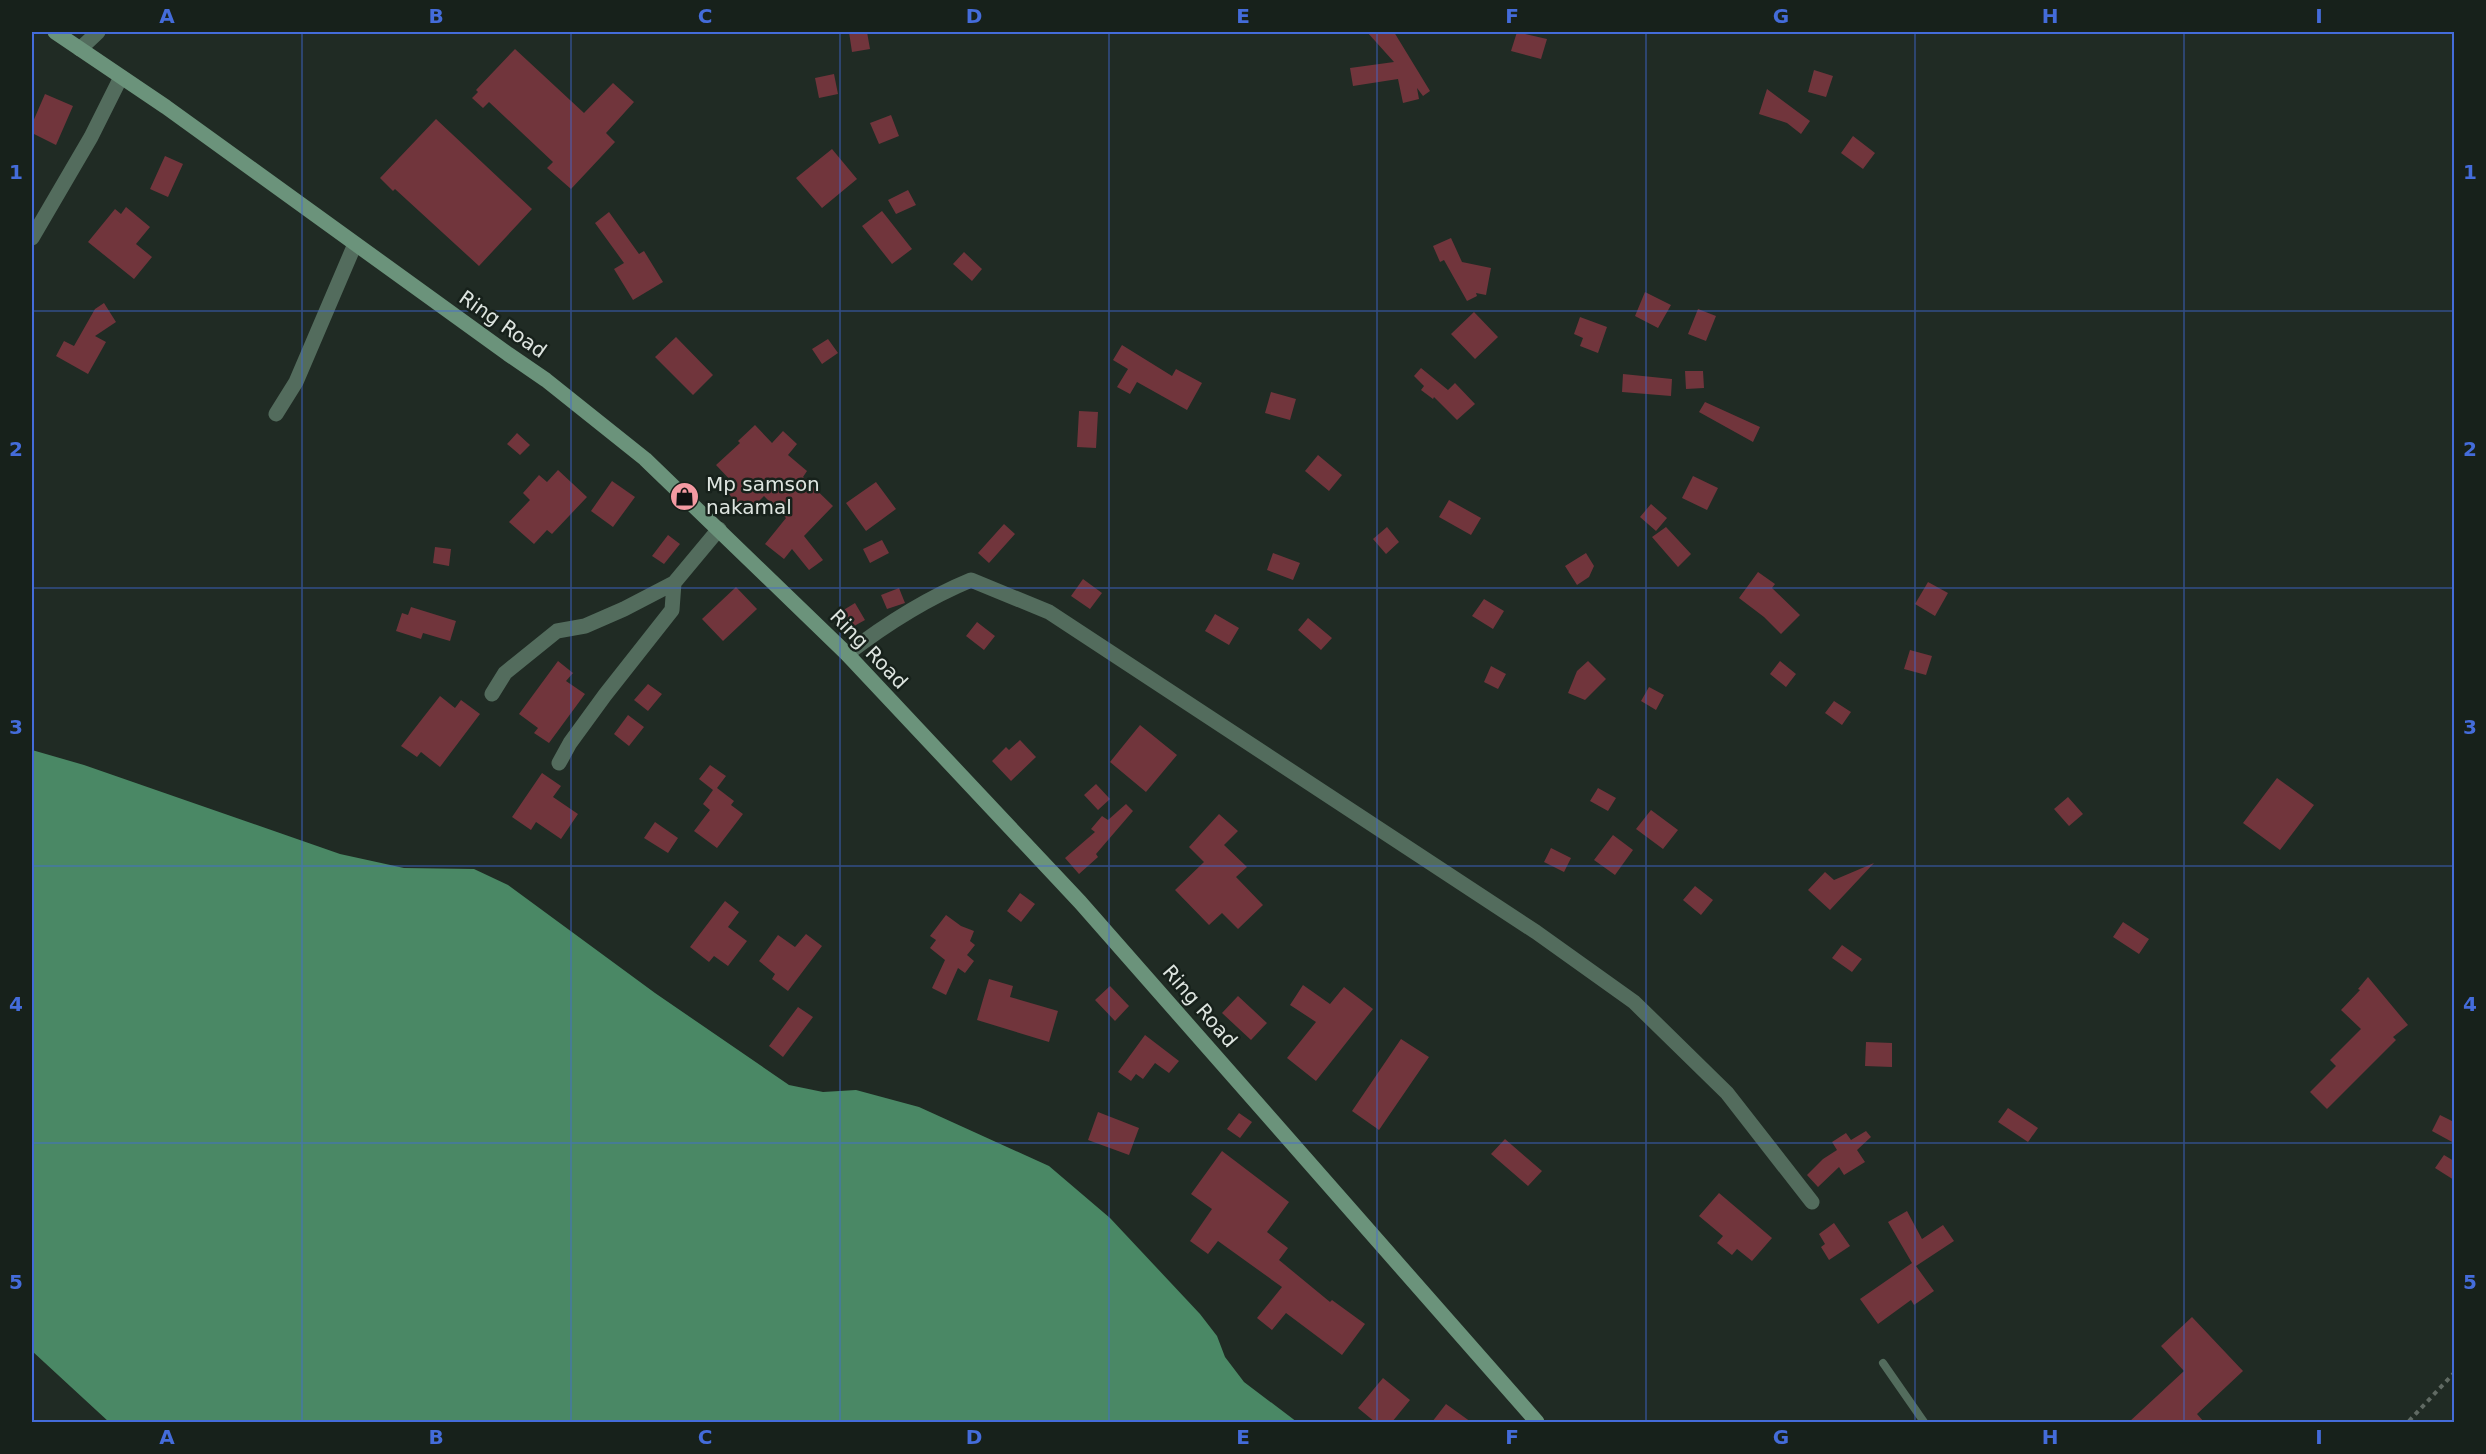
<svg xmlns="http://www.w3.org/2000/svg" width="2486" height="1454" viewBox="0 0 2486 1454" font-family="'DejaVu Sans',sans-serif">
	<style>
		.water { fill: #4a8865 }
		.building { fill: #71353c }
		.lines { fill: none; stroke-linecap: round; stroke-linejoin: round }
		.path { stroke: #606a63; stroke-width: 4; stroke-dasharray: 4.5 4.5; stroke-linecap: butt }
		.lane { stroke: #536c5d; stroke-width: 8 }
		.street { stroke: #536c5d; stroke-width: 15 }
		.secondary { stroke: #6b937b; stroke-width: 15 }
		.grid { fill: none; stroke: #446cda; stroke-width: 1.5; stroke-opacity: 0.55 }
		.labels { text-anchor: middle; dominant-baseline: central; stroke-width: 5; stroke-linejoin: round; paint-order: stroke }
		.street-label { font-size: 20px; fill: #dee5e0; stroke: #17211b }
		.poi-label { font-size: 20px; fill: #dee5e0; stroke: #17211b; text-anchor: start }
		.neatline { fill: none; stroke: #446cda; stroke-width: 2 }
		.grid-label { font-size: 20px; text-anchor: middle; font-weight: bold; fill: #446cda }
	</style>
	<rect width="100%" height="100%" fill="#202b24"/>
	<path class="water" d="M 32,750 L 84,765 L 340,854 L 404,868 L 474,869 L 508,885 L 655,993 L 789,1085 L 823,1092 L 856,1090 L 919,1107 L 1049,1166 L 1110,1218 L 1200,1314 L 1217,1336 L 1225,1357 L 1244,1382 L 1297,1422 L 109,1422 L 32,1351 Z"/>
	<path class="building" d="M 849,32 L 867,32 L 870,49 L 852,52 Z
		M 1367,32 L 1394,32 L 1430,91 L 1423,96 L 1417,88 L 1419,99 L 1403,103 L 1398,79 L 1353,86 L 1350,68 L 1394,62 Z
		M 1517,32 L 1547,39 L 1541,59 L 1511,51 Z
		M 515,49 L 584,113 L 613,83 L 634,102 L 606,133 L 615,142 L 571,189 L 547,168 L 553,162 L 489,102 L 483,108 L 472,98 L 478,92 L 476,90 Z
		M 1814,70 L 1833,76 L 1826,97 L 1808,92 Z
		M 834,74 L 838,94 L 819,98 L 815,78 Z
		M 1767,89 L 1810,121 L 1801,134 L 1787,123 L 1759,114 Z
		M 45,94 L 73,106 L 56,145 L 32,133 L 32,124 Z
		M 891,115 L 899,136 L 879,144 L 870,123 Z
		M 436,119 L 532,209 L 479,266 L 395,189 L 393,191 L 380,178 Z
		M 1853,136 L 1875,153 L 1863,169 L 1841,153 Z
		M 832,149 L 857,179 L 822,208 L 796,178 Z
		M 165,156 L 183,164 L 168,197 L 150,189 Z
		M 908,190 L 916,205 L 896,214 L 888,200 Z
		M 126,207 L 150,227 L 136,244 L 152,257 L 134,279 L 88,242 L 115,209 L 121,214 Z
		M 882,211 L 912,249 L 892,264 L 862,226 Z
		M 609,212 L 639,254 L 644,251 L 663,282 L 633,300 L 614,269 L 624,263 L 595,223 Z
		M 1451,238 L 1462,262 L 1491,268 L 1486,295 L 1476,293 L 1477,296 L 1467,301 L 1444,260 L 1440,262 L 1433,246 Z
		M 964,252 L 982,269 L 972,281 L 953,264 Z
		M 1645,292 L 1671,305 L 1658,328 L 1635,316 Z
		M 104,303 L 116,322 L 95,336 L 106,342 L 88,374 L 56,356 L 64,341 L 74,346 L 95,309 Z
		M 1698,309 L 1716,316 L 1706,341 L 1688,334 Z
		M 1474,312 L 1498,337 L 1475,359 L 1451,334 Z
		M 1580,317 L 1607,327 L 1598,353 L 1580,346 L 1583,338 L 1574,334 Z
		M 676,337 L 713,375 L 693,395 L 655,357 Z
		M 828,339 L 838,353 L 822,364 L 812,349 Z
		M 1122,345 L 1172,376 L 1176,369 L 1202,383 L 1187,410 L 1137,382 L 1130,394 L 1117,387 L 1128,369 L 1113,360 Z
		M 1421,368 L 1448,390 L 1455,383 L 1475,404 L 1457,420 L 1434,397 L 1433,399 L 1421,390 L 1424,386 L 1414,376 Z
		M 1685,371 L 1703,371 L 1704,388 L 1686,389 Z
		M 1623,374 L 1672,379 L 1671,396 L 1622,392 Z
		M 1271,392 L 1296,399 L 1290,420 L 1265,413 Z
		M 1705,402 L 1760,427 L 1753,442 L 1699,412 Z
		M 1079,411 L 1098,412 L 1096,448 L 1077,447 Z
		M 755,425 L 772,443 L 783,431 L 797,444 L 788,455 L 807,471 L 803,477 L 833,506 L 804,536 L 823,560 L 809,570 L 792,549 L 784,559 L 765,544 L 786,518 L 764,496 L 747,513 L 728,493 L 736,486 L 716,465 L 740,443 L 738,441 Z
		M 517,433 L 530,445 L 520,455 L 507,444 Z
		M 1318,455 L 1342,475 L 1329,491 L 1305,471 Z
		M 558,470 L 587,497 L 552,534 L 547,530 L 534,544 L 509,522 L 530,500 L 523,493 L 539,475 L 547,482 Z
		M 1693,476 L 1718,488 L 1707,510 L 1682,498 Z
		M 612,481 L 635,497 L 613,527 L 591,511 Z
		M 876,482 L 896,509 L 866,531 L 846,503 Z
		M 1449,500 L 1481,518 L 1471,535 L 1439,517 Z
		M 1651,504 L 1667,518 L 1656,531 L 1640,517 Z
		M 1004,524 L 1015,534 L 989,563 L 978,553 Z
		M 1387,527 L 1399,542 L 1386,554 L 1373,539 Z
		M 1666,527 L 1691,554 L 1678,567 L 1652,537 Z
		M 668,535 L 680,544 L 664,564 L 652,556 Z
		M 882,540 L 889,553 L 870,563 L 863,549 Z
		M 435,547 L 451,549 L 449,566 L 433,563 Z
		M 1273,553 L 1300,563 L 1293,580 L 1267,570 Z
		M 1586,553 L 1594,566 L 1589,577 L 1577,585 L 1565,566 Z
		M 1758,572 L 1775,584 L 1772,588 L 1800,615 L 1781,634 L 1764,617 L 1739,598 Z
		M 1083,579 L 1102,593 L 1090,609 L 1071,596 Z
		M 1928,582 L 1948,593 L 1935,616 L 1915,604 Z
		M 736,587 L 757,609 L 723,641 L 702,619 Z
		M 899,588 L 905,603 L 887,609 L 881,595 Z
		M 1484,599 L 1504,611 L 1493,629 L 1472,616 Z
		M 855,603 L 865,620 L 847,630 L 837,614 Z
		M 411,607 L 456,621 L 450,641 L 423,633 L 421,639 L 396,631 L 402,613 L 408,615 Z
		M 1215,614 L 1239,628 L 1229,645 L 1205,631 Z
		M 1308,618 L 1332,638 L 1321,650 L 1298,630 Z
		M 977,622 L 995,636 L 984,650 L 966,636 Z
		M 1910,650 L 1932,656 L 1926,675 L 1904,669 Z
		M 558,661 L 573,673 L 566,681 L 585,694 L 549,743 L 534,733 L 538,728 L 519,714 Z
		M 1588,661 L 1606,679 L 1585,700 L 1568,693 L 1577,671 Z
		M 1780,661 L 1796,674 L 1786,687 L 1770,674 Z
		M 1491,666 L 1506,674 L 1498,689 L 1484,682 Z
		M 648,684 L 662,694 L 648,711 L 634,700 Z
		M 1649,687 L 1664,695 L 1656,710 L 1641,701 Z
		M 440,696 L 455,708 L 461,700 L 480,714 L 440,767 L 421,752 L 417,757 L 401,746 Z
		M 1834,701 L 1851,712 L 1842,725 L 1825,713 Z
		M 628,715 L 644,727 L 629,746 L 614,734 Z
		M 1140,725 L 1177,755 L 1146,792 L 1110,762 Z
		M 1020,740 L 1036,757 L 1011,781 L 992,761 L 1006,747 L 1009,750 Z
		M 710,765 L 726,776 L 717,788 L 734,801 L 731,805 L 743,814 L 717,848 L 694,831 L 710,810 L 703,804 L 713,790 L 699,779 Z
		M 542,773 L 561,786 L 553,797 L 578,814 L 561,839 L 536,822 L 531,830 L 512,817 Z
		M 2277,778 L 2314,805 L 2280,850 L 2243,823 Z
		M 1096,784 L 1110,799 L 1098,810 L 1084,795 Z
		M 1598,788 L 1616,798 L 1608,811 L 1590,801 Z
		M 2068,797 L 2083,814 L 2069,826 L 2054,809 Z
		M 1126,804 L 1133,811 L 1096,854 L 1098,857 L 1079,874 L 1065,858 L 1095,832 L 1091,829 L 1102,816 L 1108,820 Z
		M 1651,810 L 1678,830 L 1663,849 L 1636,829 Z
		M 1219,814 L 1238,831 L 1224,845 L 1247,867 L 1236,877 L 1263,905 L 1238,929 L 1222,913 L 1209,925 L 1175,890 L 1204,862 L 1189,847 Z
		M 655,822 L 678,838 L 668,853 L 644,838 Z
		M 1613,835 L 1633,850 L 1615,875 L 1594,860 Z
		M 1551,848 L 1571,858 L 1564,872 L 1544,862 Z
		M 1874,863 L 1830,910 L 1808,890 L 1825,872 L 1834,880 Z
		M 1695,886 L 1713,900 L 1701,915 L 1683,900 Z
		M 1020,893 L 1035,904 L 1021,922 L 1007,911 Z
		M 725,901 L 739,912 L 728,927 L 747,941 L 728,966 L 714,956 L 709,962 L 690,947 Z
		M 946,915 L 961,926 L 974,931 L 970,941 L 975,945 L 967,955 L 974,961 L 965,973 L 958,968 L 946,995 L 932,988 L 945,960 L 930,948 L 936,940 L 930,936 Z
		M 2123,922 L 2149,939 L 2139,954 L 2113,937 Z
		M 806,934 L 822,946 L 788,991 L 772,979 L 775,974 L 759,961 L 778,935 L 795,947 Z
		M 1842,945 L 1862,959 L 1852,972 L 1832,958 Z
		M 2368,977 L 2408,1025 L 2393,1037 L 2396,1040 L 2327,1109 L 2310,1092 L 2336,1066 L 2330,1060 L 2361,1029 L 2341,1010 L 2360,990 L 2358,989 Z
		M 989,979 L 1013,986 L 1010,997 L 1058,1011 L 1049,1042 L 977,1020 Z
		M 1303,985 L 1330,1004 L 1344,987 L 1373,1009 L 1316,1081 L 1287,1058 L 1316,1022 L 1290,1005 Z
		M 1110,986 L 1129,1006 L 1115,1021 L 1095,1000 Z
		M 1238,996 L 1267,1023 L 1251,1040 L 1222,1013 Z
		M 798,1007 L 813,1017 L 783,1057 L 769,1046 Z
		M 1145,1035 L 1179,1061 L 1169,1073 L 1155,1063 L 1143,1079 L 1136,1074 L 1131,1081 L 1118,1072 Z
		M 1401,1039 L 1429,1057 L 1379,1130 L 1352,1111 Z
		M 1866,1042 L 1892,1043 L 1892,1067 L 1865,1066 Z
		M 2008,1108 L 2038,1128 L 2028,1142 L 1998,1122 Z
		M 1098,1112 L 1139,1128 L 1129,1155 L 1088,1140 Z
		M 1239,1113 L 1252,1122 L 1240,1138 L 1227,1129 Z
		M 2440,1115 L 2454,1122 L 2454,1143 L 2432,1131 Z
		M 1866,1131 L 1871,1137 L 1857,1150 L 1865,1162 L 1844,1175 L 1839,1167 L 1818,1187 L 1807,1175 L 1823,1159 L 1837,1150 L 1832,1142 L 1846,1133 L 1851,1140 Z
		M 1505,1139 L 1542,1171 L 1528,1186 L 1491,1154 Z
		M 1222,1151 L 1289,1202 L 1267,1232 L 1288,1248 L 1279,1260 L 1330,1302 L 1332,1300 L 1365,1324 L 1342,1355 L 1286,1313 L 1272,1330 L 1257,1318 L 1282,1287 L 1218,1241 L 1208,1254 L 1190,1241 L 1212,1209 L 1191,1194 Z
		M 2444,1155 L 2454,1161 L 2454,1180 L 2435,1168 Z
		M 1719,1193 L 1772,1238 L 1752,1261 L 1737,1249 L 1732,1255 L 1717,1243 L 1723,1236 L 1699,1216 Z
		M 1907,1211 L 1922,1239 L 1943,1225 L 1954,1241 L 1916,1266 L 1934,1291 L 1914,1305 L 1911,1300 L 1878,1324 L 1860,1299 L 1912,1263 L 1888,1222 Z
		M 1834,1223 L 1850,1246 L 1829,1260 L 1821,1247 L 1825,1244 L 1819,1234 Z
		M 2192,1317 L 2243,1371 L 2197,1414 L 2204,1422 L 2129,1422 L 2184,1371 L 2161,1346 Z
		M 1383,1378 L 1410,1400 L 1392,1422 L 1375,1422 L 1358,1408 Z
		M 1446,1404 L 1471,1422 L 1432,1422 Z"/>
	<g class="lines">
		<path class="path" d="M 2409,1421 L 2454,1373"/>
		<path class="lane" d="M 1883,1363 L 1924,1422"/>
		<path class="street" d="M 80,49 L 98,32
			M 32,238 L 91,137 L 121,77
			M 276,414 L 296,382 L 355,244
			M 847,654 C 886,624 925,599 971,580 L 1049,612 L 1536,932 L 1634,1002 L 1727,1093 L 1812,1202
			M 492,694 L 505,673 L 557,631 L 585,626 L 624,609 L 674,583 L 719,529
			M 559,763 L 570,743 L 605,695 L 672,610 L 674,583"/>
		<path class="secondary" d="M 55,32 L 166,107 L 508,354 L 546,380 L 645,459 L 847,654 L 1080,902 L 1537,1422"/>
	</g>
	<path class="grid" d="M 302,32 L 302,1422M 571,32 L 571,1422M 840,32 L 840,1422M 1109,32 L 1109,1422M 1377,32 L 1377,1422M 1646,32 L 1646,1422M 1915,32 L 1915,1422M 2184,32 L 2184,1422M 32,311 L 2454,311M 32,588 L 2454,588M 32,866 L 2454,866M 32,1143 L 2454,1143"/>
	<defs>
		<symbol id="shop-disc" viewBox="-11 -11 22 22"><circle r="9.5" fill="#f49aa2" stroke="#17211b"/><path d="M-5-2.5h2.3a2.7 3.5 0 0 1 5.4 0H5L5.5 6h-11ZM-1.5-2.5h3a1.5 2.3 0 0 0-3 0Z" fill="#111"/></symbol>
	</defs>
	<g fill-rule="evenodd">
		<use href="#shop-disc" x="668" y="480" width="33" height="33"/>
	</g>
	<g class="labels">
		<g class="street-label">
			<text transform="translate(503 324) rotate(35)">Ring Road</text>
			<text transform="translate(869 649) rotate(46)">Ring Road</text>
			<text transform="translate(1200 1006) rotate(49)">Ring Road</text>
		</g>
		<g class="poi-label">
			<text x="706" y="484">Mp samson<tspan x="706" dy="23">nakamal</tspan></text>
		</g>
	</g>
	<rect width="2486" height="1454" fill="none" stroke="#17211b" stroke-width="66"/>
	<rect x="33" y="33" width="2420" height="1388" class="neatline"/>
	<g class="grid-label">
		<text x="167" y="23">A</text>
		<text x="436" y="23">B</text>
		<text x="705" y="23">C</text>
		<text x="974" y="23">D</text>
		<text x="1243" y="23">E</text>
		<text x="1512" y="23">F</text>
		<text x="1781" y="23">G</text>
		<text x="2050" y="23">H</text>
		<text x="2319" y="23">I</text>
		<text x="16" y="179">1</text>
		<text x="2470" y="179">1</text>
		<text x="16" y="456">2</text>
		<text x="2470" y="456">2</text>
		<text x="16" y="734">3</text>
		<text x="2470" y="734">3</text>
		<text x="16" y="1011">4</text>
		<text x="2470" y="1011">4</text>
		<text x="16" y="1289">5</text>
		<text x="2470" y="1289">5</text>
		<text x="167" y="1444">A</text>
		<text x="436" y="1444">B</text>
		<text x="705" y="1444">C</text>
		<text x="974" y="1444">D</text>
		<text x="1243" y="1444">E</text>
		<text x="1512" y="1444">F</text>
		<text x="1781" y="1444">G</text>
		<text x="2050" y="1444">H</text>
		<text x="2319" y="1444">I</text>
	</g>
</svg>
